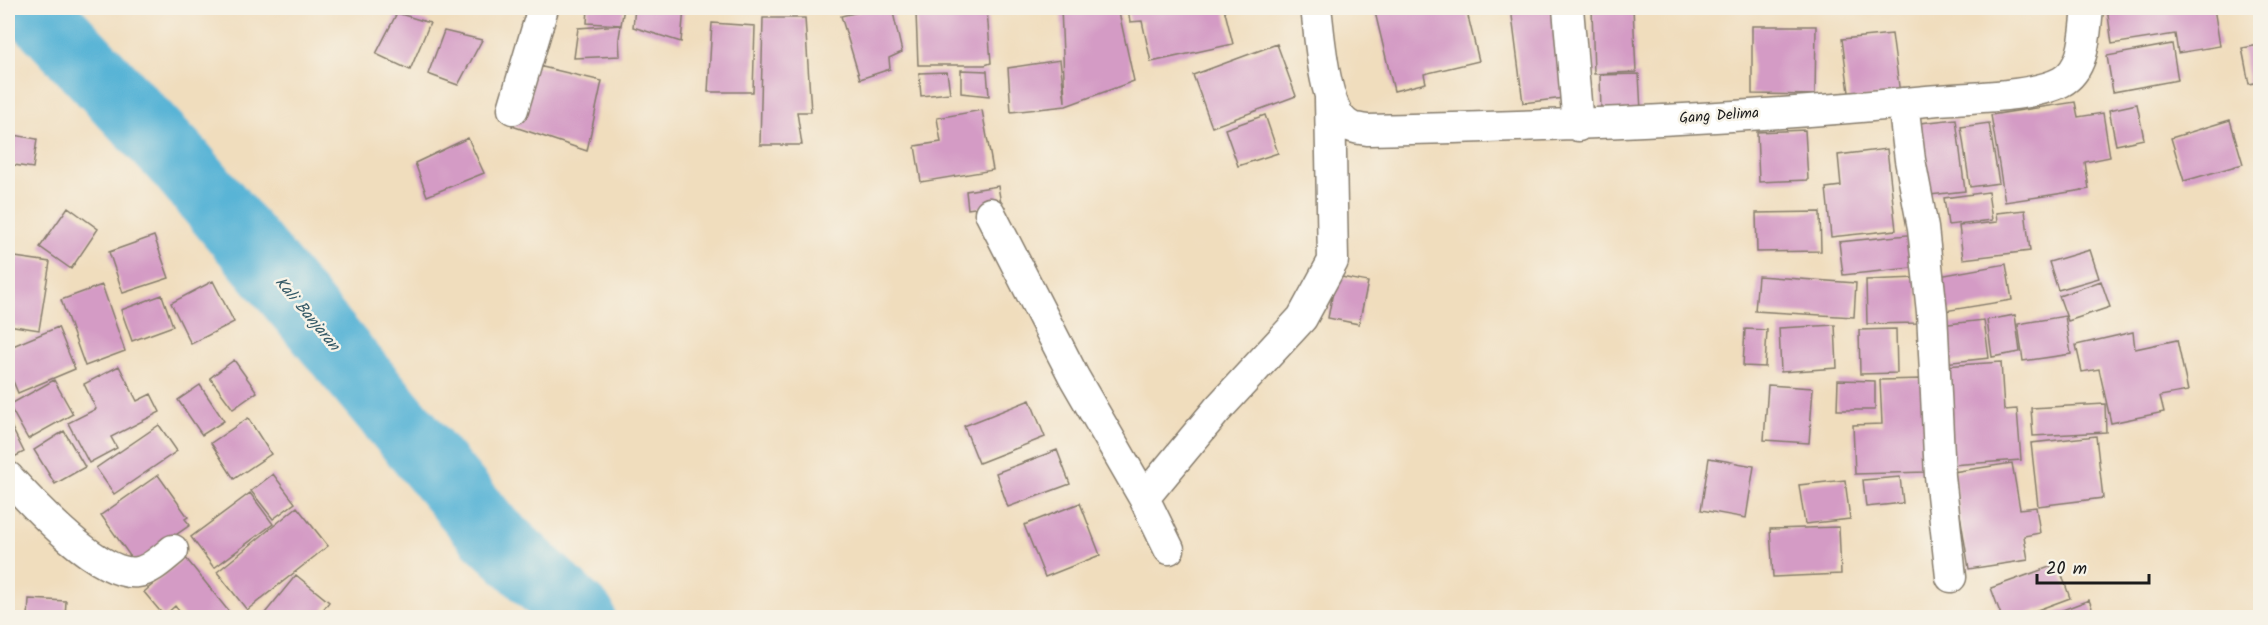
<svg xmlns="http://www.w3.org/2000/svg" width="2268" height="625" viewBox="0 0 2268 625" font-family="Kalam,sans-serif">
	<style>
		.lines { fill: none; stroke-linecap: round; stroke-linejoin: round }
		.river { stroke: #59b4d6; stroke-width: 68 }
		.building { fill: #d49bc5 }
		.minor-casing { stroke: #867c6c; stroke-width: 33 }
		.minor { stroke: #fff; stroke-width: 30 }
		.labels { text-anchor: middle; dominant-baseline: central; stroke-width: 5; stroke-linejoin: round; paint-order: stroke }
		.street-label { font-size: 15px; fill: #1c1c1c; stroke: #f7f3e8 }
		.water-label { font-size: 16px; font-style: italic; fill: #345966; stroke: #f7f3e8 }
	</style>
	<rect width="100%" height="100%" fill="#f7f3e8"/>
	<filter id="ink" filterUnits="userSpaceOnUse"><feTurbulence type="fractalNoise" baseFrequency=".0167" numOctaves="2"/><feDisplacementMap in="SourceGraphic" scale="12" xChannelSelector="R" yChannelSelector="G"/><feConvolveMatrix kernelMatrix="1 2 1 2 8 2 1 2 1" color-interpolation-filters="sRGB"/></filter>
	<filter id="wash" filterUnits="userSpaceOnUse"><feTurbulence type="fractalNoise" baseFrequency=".008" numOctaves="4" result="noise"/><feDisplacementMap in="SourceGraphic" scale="24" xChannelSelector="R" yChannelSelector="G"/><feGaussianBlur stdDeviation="1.35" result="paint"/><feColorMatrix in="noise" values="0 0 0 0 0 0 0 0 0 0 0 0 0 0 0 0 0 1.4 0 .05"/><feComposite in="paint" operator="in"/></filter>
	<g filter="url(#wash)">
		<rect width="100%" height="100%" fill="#f0ddbd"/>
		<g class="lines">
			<path class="river" d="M 34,8 L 181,164 L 489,531 L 582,618"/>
		</g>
		<g id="blocks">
			<path class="building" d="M 473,8 L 502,8 L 502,10 L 474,14 Z
				M 588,8 L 624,8 L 621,25 L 619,38 L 620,56 L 574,58 L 578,28 L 621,25 L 587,23 Z
				M 635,8 L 684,8 L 681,42 L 633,27 Z
				M 876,8 L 892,8 L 902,52 L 889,58 L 890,69 L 860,79 L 841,16 Z
				M 1061,8 L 1118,8 L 1134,81 L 1066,106 L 1011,112 L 1008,68 L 1060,60 L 1065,102 Z
				M 1128,8 L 1224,8 L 1233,44 L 1151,62 L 1142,21 L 1130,22 Z
				M 1374,8 L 1408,8 L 1409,12 L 1425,8 L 1466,8 L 1479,61 L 1424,74 L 1426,83 L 1394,91 Z
				M 1511,8 L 1561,8 L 1572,97 L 1523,103 Z
				M 1592,8 L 1633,8 L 1636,72 L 1594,74 Z
				M 2107,8 L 2214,8 L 2220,46 L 2178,53 L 2175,34 L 2112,44 Z
				M 987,10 L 991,63 L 985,65 L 918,65 L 916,13 Z
				M 397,13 L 430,23 L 410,70 L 376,54 Z
				M 763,18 L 805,18 L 811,112 L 797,112 L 802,145 L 760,145 Z
				M 712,23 L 755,26 L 753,92 L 708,92 Z
				M 1752,26 L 1816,26 L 1815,95 L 1752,94 Z
				M 444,31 L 482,40 L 458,85 L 428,74 Z
				M 1892,34 L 1900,94 L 1850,100 L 1842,39 Z
				M 1277,44 L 1296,96 L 1212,127 L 1193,75 Z
				M 2172,44 L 2178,80 L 2113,92 L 2107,56 Z
				M 2260,45 L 2260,82 L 2249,84 L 2242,48 Z
				M 534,65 L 602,81 L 587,151 L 512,126 Z
				M 961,70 L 987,71 L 989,96 L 961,93 Z
				M 947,72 L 950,93 L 921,96 L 919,73 Z
				M 1639,74 L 1641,111 L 1601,112 L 1600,75 Z
				M 2075,102 L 2078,117 L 2103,113 L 2110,157 L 2085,162 L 2089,189 L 2005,202 L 1991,115 Z
				M 2137,104 L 2144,139 L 2116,145 L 2109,110 Z
				M 982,110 L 993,170 L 921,182 L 915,146 L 941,142 L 937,118 Z
				M 1265,115 L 1278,153 L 1238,166 L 1225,129 Z
				M 1956,119 L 1965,191 L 1921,196 L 1911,124 Z
				M 2230,120 L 2243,164 L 2184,181 L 2171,138 Z
				M 1989,123 L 1999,183 L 1970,187 L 1961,127 Z
				M 1805,130 L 1808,180 L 1759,182 L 1757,132 Z
				M 8,134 L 37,139 L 33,168 L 8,164 Z
				M 468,138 L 484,173 L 427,196 L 415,163 Z
				M 1887,149 L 1896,230 L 1831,237 L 1826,188 L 1841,186 L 1838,155 Z
				M 998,186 L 1001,204 L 968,209 L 966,191 Z
				M 1988,192 L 1992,220 L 1948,225 L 1944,198 Z
				M 68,207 L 98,229 L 71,269 L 40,247 Z
				M 2025,210 L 2030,251 L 1963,259 L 1959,226 L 1997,222 L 1996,213 Z
				M 1820,212 L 1821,251 L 1757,252 L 1756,213 Z
				M 1917,234 L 1921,267 L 1843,275 L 1839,242 Z
				M 154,236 L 169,278 L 123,293 L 109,252 Z
				M 2090,250 L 2099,278 L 2058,290 L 2049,262 Z
				M 8,256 L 50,262 L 39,330 L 8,325 Z
				M 2006,264 L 2012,300 L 1945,311 L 1939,276 Z
				M 1336,276 L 1368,282 L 1359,324 L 1328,318 Z
				M 1758,276 L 1856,283 L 1854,317 L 1755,311 Z
				M 1917,278 L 1918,323 L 1867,324 L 1866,280 Z
				M 213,281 L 234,322 L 191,344 L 171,303 Z
				M 2101,281 L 2110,307 L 2068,321 L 2059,296 Z
				M 102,285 L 125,351 L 85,366 L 61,300 Z
				M 162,295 L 173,326 L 132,341 L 121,310 Z
				M 2015,315 L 2020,352 L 1992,357 L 1987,320 Z
				M 2065,316 L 2071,354 L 2023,361 L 2018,324 Z
				M 1984,320 L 1989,358 L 1944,363 L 1940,325 Z
				M 1835,325 L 1837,368 L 1781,372 L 1779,328 Z
				M 58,327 L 75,369 L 18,393 L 8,369 L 8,348 Z
				M 1745,329 L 1767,330 L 1765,367 L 1743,366 Z
				M 1896,329 L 1897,373 L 1860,374 L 1859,330 Z
				M 2133,332 L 2135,349 L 2177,340 L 2188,391 L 2160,396 L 2164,412 L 2111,423 L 2099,369 L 2082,372 L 2076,345 Z
				M 234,360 L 257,392 L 233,409 L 210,378 Z
				M 2001,362 L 2004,410 L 2017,409 L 2021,460 L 1951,465 L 1944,366 Z
				M 119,366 L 137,401 L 151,394 L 160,412 L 111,437 L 117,448 L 89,463 L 68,423 L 96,409 L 84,384 Z
				M 1923,379 L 1926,472 L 1855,474 L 1853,425 L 1882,424 L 1880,380 Z
				M 54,380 L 73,414 L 28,439 L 9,405 Z
				M 1838,380 L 1875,381 L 1875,410 L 1837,410 Z
				M 200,385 L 224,421 L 202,435 L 178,400 Z
				M 1768,385 L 1813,388 L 1809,443 L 1764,440 Z
				M 1030,400 L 1045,437 L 979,463 L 964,426 Z
				M 2105,404 L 2106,432 L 2033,436 L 2031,408 Z
				M 248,418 L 271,454 L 234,479 L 211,443 Z
				M 8,420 L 24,452 L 8,460 Z
				M 159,425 L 177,451 L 114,494 L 96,468 Z
				M 64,431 L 85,467 L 55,484 L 34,450 Z
				M 2096,436 L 2103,498 L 2038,506 L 2031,443 Z
				M 1057,450 L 1070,484 L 1008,507 L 996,473 Z
				M 1709,458 L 1754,466 L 1746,518 L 1701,510 Z
				M 2012,463 L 2020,509 L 2036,507 L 2040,533 L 2024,536 L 2028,560 L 1969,569 L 1953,472 Z
				M 273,474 L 295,503 L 273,519 L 251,491 Z
				M 158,475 L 188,517 L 185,519 L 190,525 L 135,563 L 101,515 Z
				M 1900,477 L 1903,503 L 1866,507 L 1863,480 Z
				M 1845,480 L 1850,519 L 1805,524 L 1799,485 Z
				M 250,493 L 273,524 L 214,568 L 191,537 Z
				M 1080,503 L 1100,555 L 1045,577 L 1024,525 Z
				M 297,507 L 328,546 L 247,610 L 217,572 Z
				M 1839,527 L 1841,574 L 1773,577 L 1770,529 Z
				M 185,557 L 234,618 L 185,618 L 175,606 L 164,616 L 144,592 Z
				M 2058,564 L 2070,598 L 2016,618 L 2002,618 L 1991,588 Z
				M 296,575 L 329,602 L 317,618 L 261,618 Z
				M 29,599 L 66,601 L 65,618 L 28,618 Z
				M 2089,600 L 2096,618 L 2044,618 L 2044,617 Z"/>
		</g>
	</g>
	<g filter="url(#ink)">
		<use href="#blocks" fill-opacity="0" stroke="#867c6c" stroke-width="1.5"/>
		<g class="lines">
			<defs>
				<path id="minor" d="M 1316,8 C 1320,35 1323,113 1350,126 C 1354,129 1363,129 1368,130 C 1555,126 1741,119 1927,101 C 1963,97 2031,98 2061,82 C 2086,69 2085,31 2088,8
					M 1568,8 L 1578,126
					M 1903,103 L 1910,160 L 1923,228 L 1932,312 L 1940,476 L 1951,577
					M 513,109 L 543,8
					M 990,213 L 1074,377 L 1144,498 L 1169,549
					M 8,477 C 32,503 100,578 138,572 C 151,570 163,558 173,550
					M 1144,498 L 1217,410 L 1302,318 L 1333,261 L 1330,99"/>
			</defs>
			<use href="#minor" class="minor-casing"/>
			<use href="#minor" class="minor"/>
		</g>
	</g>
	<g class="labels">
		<g class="street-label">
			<text transform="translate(1719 116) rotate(-4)">Gang Delima</text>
		</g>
		<g class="water-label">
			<text transform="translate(307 314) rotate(50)">Kali Banjaran</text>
		</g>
	</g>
	<rect width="2268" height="625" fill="none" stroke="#f7f3e8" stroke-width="30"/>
	<path d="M2037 574v9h112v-9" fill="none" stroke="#1c1c1c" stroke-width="3"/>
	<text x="2046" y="574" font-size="18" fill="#1c1c1c" stroke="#f7f3e8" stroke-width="4.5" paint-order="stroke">20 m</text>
</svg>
